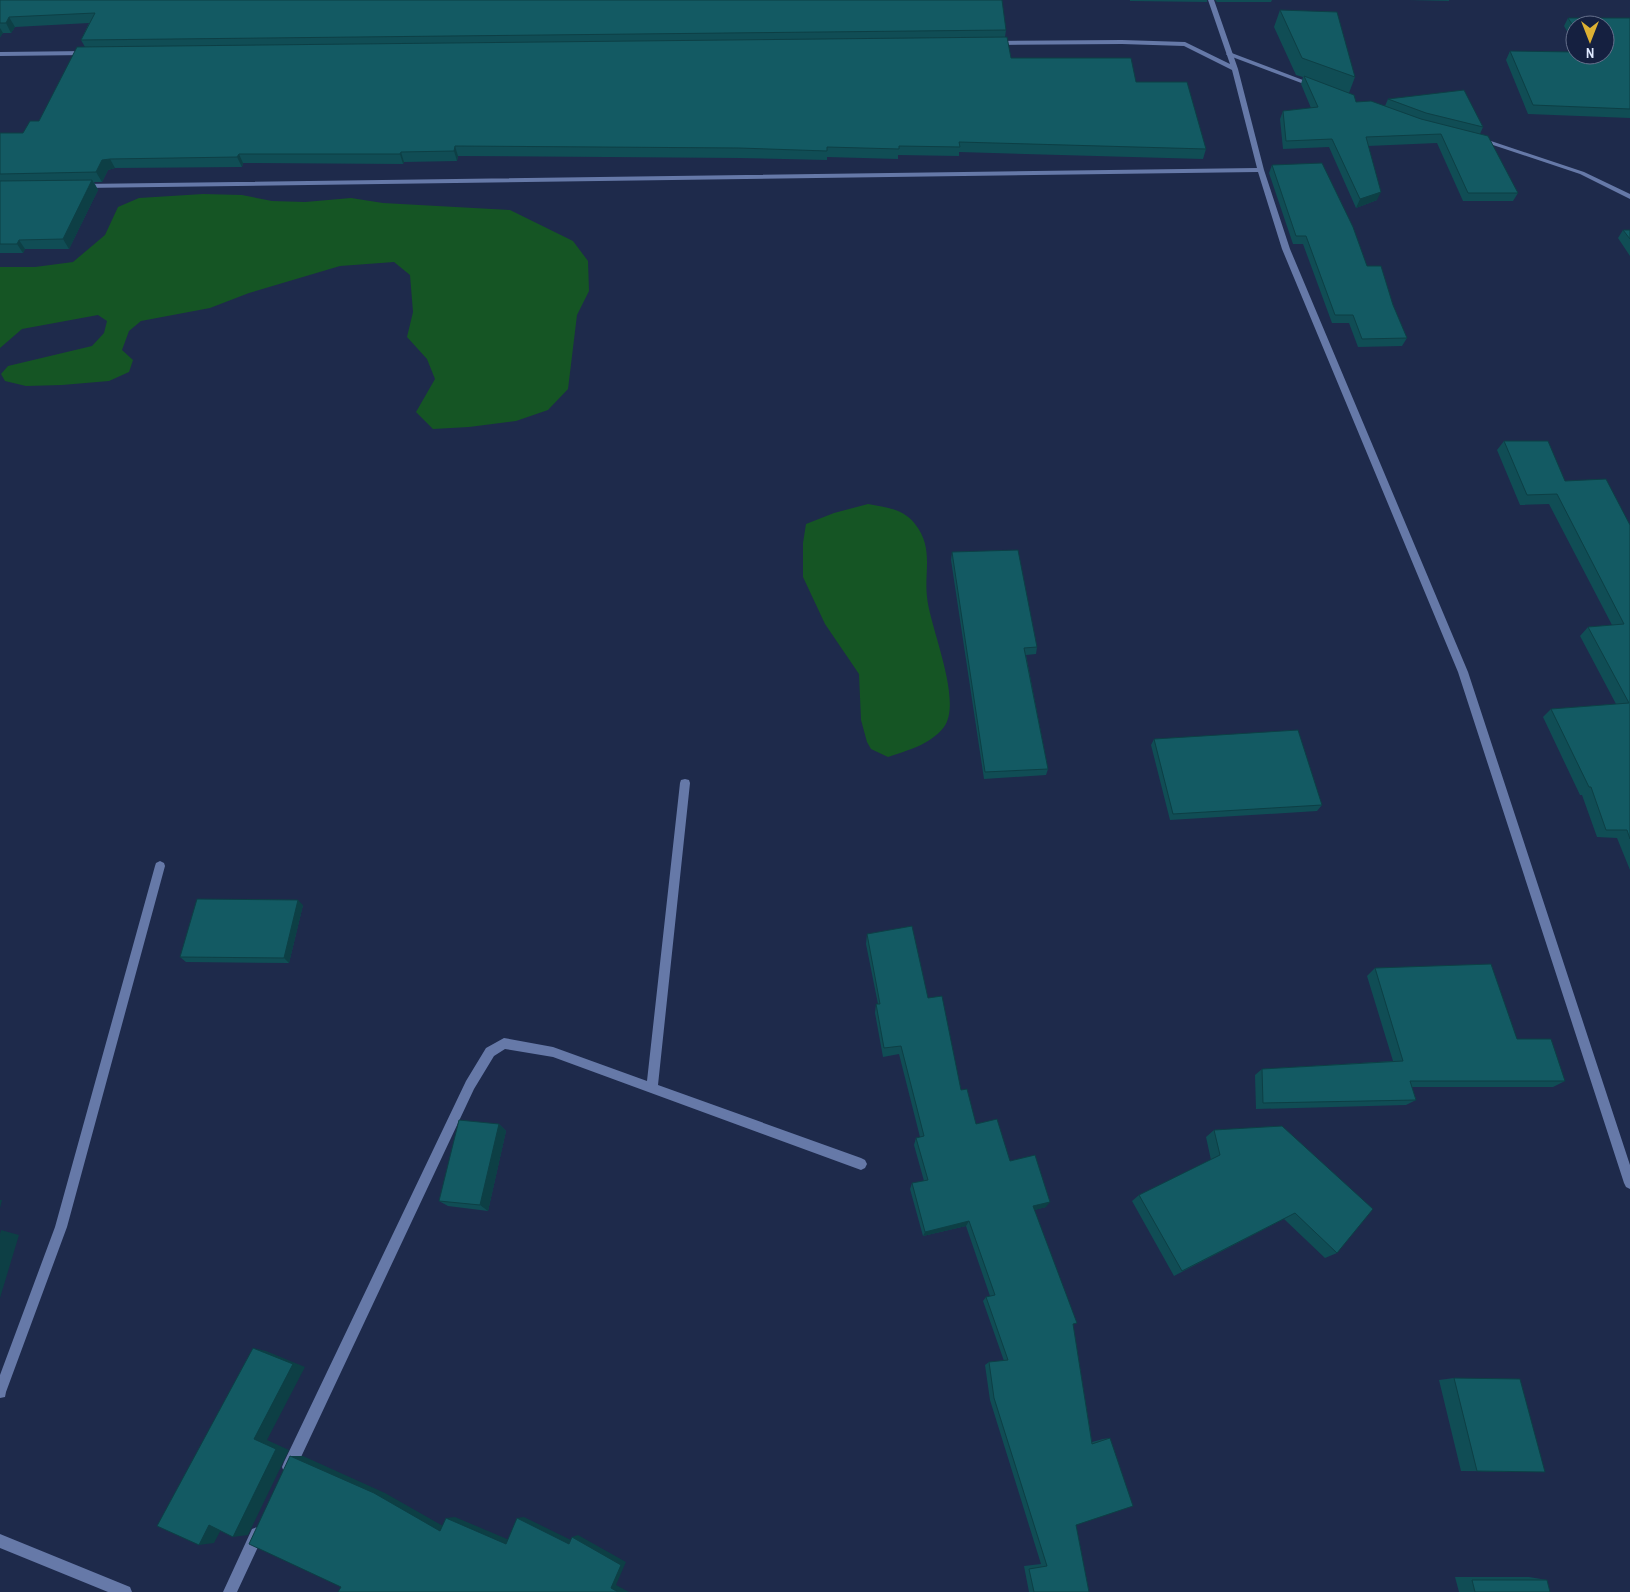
<svg xmlns="http://www.w3.org/2000/svg" width="1630" height="1592" viewBox="0 0 1630 1592" font-family="'Archivo Narrow',sans-serif">
	<style>
		.water { fill: #155524 }
		.lines { fill: none; stroke-linecap: round; stroke-linejoin: round }
		.service { fill: #6679a8; fill-rule: evenodd }
		.minor { fill: #6679a8; fill-rule: evenodd }
		.wall { fill: #104d55 }
		.shaded-wall { fill: #0d3f45 }
		.building { fill: #135a63; stroke: #0d3f45 }
	</style>
	<rect width="100%" height="100%" fill="#1e2a4b"/>
	<path class="water" d="M 203,194 L 242,195 L 272,201 L 305,202 L 351,198 L 383,203 L 510,210 L 573,241 L 588,261 L 589,291 L 577,315 L 568,389 L 548,410 L 516,421 L 469,427 L 433,429 L 416,412 L 435,379 L 427,359 L 407,337 L 413,312 L 410,275 L 394,262 L 340,266 L 249,293 L 210,308 L 141,321 L 129,331 L 122,350 L 133,360 L 129,372 L 109,381 L 62,385 L 26,386 L 5,381 L 1,374 L 8,366 L 92,346 L 104,333 L 107,321 L 98,315 L 22,329 L 0,348 L 0,267 L 35,267 L 73,262 L 105,235 L 118,207 L 139,198 Z
		M 868,504 C 885,507 904,509 915,524 C 934,548 924,571 927,597 C 930,628 963,701 944,727 C 930,745 908,750 888,757 L 871,749 L 867,742 L 861,720 L 859,674 L 825,624 L 803,577 L 803,543 L 806,524 L 834,513 Z"/>
	<g class="lines">
		<path class="service" d="M 1229,52 L 1316,85 L 1317,86 L 1312,87 L 1227,55 L 1226,54 Z
			M 1478,138 L 1482,138 L 1584,172 L 1630,194 L 1630,199 L 1580,174 L 1478,140 Z"/>
		<path class="minor" d="M 1208,0 L 1214,0 L 1238,69 L 1264,170 L 1290,249 L 1468,672 L 1630,1165 L 1630,1189 L 1626,1187 L 1624,1183 L 1458,672 L 1282,249 L 1258,172 L 82,188 L 79,186 L 82,184 L 1257,168 L 1232,70 L 1184,46 L 1122,44 L 997,45 L 994,43 L 997,41 L 1122,40 L 1185,42 L 1230,64 Z
			M 0,52 L 87,51 L 90,53 L 87,55 L 0,56 Z
			M 685,779 L 689,780 L 690,783 L 658,1085 L 861,1158 L 865,1160 L 867,1164 L 865,1168 L 861,1170 L 553,1057 L 505,1049 L 494,1056 L 474,1089 L 294,1472 L 289,1474 L 284,1472 L 282,1467 L 284,1462 L 466,1081 L 486,1048 L 504,1038 L 553,1047 L 647,1081 L 680,783 L 681,780 Z
			M 160,861 L 164,863 L 165,866 L 67,1227 L 6,1392 L 5,1397 L 0,1398 L 0,1375 L 55,1227 L 155,866 L 156,863 Z
			M 257,1527 L 262,1529 L 264,1534 L 237,1592 L 223,1592 L 252,1529 Z
			M 0,1534 L 130,1587 L 132,1592 L 108,1592 L 0,1548 Z"/>
	</g>
	<path class="wall" d="M 0,0 L 1006,30 L 1005,37 L 1011,58 L 1136,82 L 1206,149 L 1203,159 L 959,152 L 959,156 L 898,155 L 898,159 L 827,157 L 827,160 L 739,158 L 458,156 L 457,161 L 404,162 L 403,164 L 243,163 L 242,167 L 115,168 L 108,170 L 102,182 L 94,182 L 98,190 L 69,249 L 25,249 L 23,253 L 0,253 L 0,133 L 23,133 L 39,121 L 85,47 L 81,40 L 89,23 L 15,27 L 11,33 L 3,33 L 0,37 Z
		M 1130,0 L 1207,0 L 1207,2 L 1130,1 Z
		M 1215,0 L 1272,0 L 1271,2 L 1217,2 Z
		M 1409,0 L 1449,0 L 1449,1 Z
		M 1280,10 L 1355,77 L 1349,93 L 1356,102 L 1385,106 L 1388,99 L 1483,127 L 1480,134 L 1518,193 L 1513,201 L 1463,201 L 1437,143 L 1368,146 L 1377,200 L 1356,208 L 1329,147 L 1283,149 L 1280,119 L 1283,111 L 1311,108 L 1301,84 L 1303,77 L 1296,75 L 1274,27 Z
		M 1568,18 L 1630,18 L 1630,118 L 1528,114 L 1506,60 L 1510,51 L 1605,55 L 1575,25 L 1575,45 L 1564,26 Z
		M 1272,165 L 1367,266 L 1393,305 L 1407,338 L 1402,346 L 1358,347 L 1349,323 L 1332,323 L 1303,244 L 1293,244 L 1269,173 Z
		M 1623,230 L 1630,230 L 1630,256 L 1618,238 Z
		M 1504,441 L 1630,525 L 1630,870 L 1617,838 L 1597,837 L 1582,795 L 1580,795 L 1543,717 L 1551,709 L 1616,704 L 1580,636 L 1588,627 L 1612,625 L 1549,504 L 1520,505 L 1497,450 Z
		M 952,552 L 1037,647 L 1036,654 L 1026,655 L 1048,769 L 1046,775 L 984,779 L 951,560 Z
		M 1154,739 L 1322,805 L 1317,811 L 1170,820 L 1151,745 Z
		M 303,905 L 289,963 L 186,962 L 180,957 Z
		M 867,934 L 928,998 L 961,1090 L 976,1124 L 1010,1161 L 1046,1207 L 1034,1210 L 1073,1325 L 1092,1442 L 1103,1439 L 1110,1438 L 1076,1525 L 1089,1592 L 1029,1592 L 1024,1566 L 1041,1564 L 990,1400 L 985,1365 L 989,1362 L 1004,1361 L 983,1301 L 986,1297 L 990,1296 L 966,1226 L 923,1236 L 910,1189 L 912,1183 L 924,1181 L 914,1145 L 916,1138 L 920,1137 L 899,1054 L 883,1057 L 875,1013 L 876,1004 L 878,1004 L 866,944 Z
		M 1375,968 L 1517,1039 L 1565,1081 L 1553,1087 L 1412,1087 L 1416,1100 L 1406,1105 L 1256,1109 L 1255,1075 L 1262,1069 L 1393,1061 L 1367,976 Z
		M 499,1124 L 506,1131 L 488,1211 L 448,1206 L 439,1201 Z
		M 1214,1130 L 1337,1253 L 1325,1258 L 1284,1219 L 1174,1276 L 1132,1201 L 1139,1195 L 1211,1160 L 1206,1137 Z
		M 1454,1378 L 1545,1472 L 1461,1471 L 1439,1380 Z
		M 1455,1577 L 1529,1577 L 1547,1580 L 1550,1592 L 1459,1592 Z"/>
	<path class="shaded-wall" d="M 9,17 L 15,27 L 11,33 L 6,23 Z
		M 0,28 L 3,33 L 0,37 Z
		M 455,146 L 458,156 L 457,161 L 454,151 Z
		M 401,152 L 404,162 L 403,164 L 400,154 Z
		M 239,154 L 243,163 L 242,167 L 237,157 Z
		M 110,159 L 115,168 L 108,170 L 102,182 L 96,172 L 102,160 Z
		M 92,180 L 98,190 L 69,249 L 63,239 Z
		M 1381,192 L 1377,200 L 1356,208 L 1360,199 Z
		M 19,240 L 25,249 L 23,253 L 17,244 Z
		M 298,900 L 303,905 L 289,963 L 284,958 Z
		M 499,1124 L 506,1131 L 488,1211 L 480,1205 Z
		M 0,1200 L 2,1200 L 0,1208 Z
		M 1050,1202 L 1046,1207 L 1028,1212 L 1033,1206 Z
		M 969,1221 L 966,1226 L 923,1236 L 925,1232 Z
		M 1,1230 L 19,1235 L 0,1298 L 0,1234 Z
		M 253,1348 L 266,1351 L 305,1367 L 267,1440 L 289,1450 L 248,1535 L 233,1537 L 254,1439 Z
		M 290,1456 L 303,1456 L 385,1493 L 450,1530 L 440,1531 Z
		M 455,1517 L 514,1542 L 506,1544 L 446,1518 Z
		M 524,1517 L 575,1542 L 569,1544 L 517,1518 Z
		M 224,1524 L 214,1543 L 199,1545 L 209,1525 Z
		M 578,1535 L 626,1562 L 616,1585 L 629,1592 L 618,1592 L 611,1588 L 572,1537 Z"/>
	<path class="building" d="M 0,0 L 1002,0 L 1006,30 L 81,40 L 95,13 L 9,17 L 6,23 L 0,23 Z
		M 1280,10 L 1337,12 L 1355,77 L 1302,58 Z
		M 1568,18 L 1630,18 L 1630,109 L 1533,105 L 1510,51 L 1575,52 L 1575,55 L 1605,55 L 1605,25 L 1575,25 L 1575,29 Z
		M 1007,37 L 1011,58 L 1131,58 L 1136,82 L 1187,82 L 1206,149 L 959,142 L 960,147 L 899,146 L 899,149 L 827,147 L 827,151 L 739,148 L 455,146 L 454,151 L 401,152 L 400,154 L 239,154 L 237,157 L 110,159 L 102,160 L 96,172 L 0,174 L 0,133 L 23,133 L 30,121 L 39,121 L 77,47 Z
		M 1304,76 L 1354,95 L 1356,102 L 1371,101 L 1421,119 L 1488,136 L 1518,193 L 1468,193 L 1441,134 L 1366,137 L 1381,192 L 1360,199 L 1332,139 L 1286,141 L 1283,111 L 1318,107 Z
		M 1464,90 L 1483,127 L 1426,113 L 1388,99 Z
		M 1322,163 L 1353,227 L 1367,266 L 1381,266 L 1393,305 L 1407,338 L 1362,339 L 1353,315 L 1335,315 L 1306,236 L 1296,236 L 1272,165 Z
		M 92,180 L 63,239 L 19,240 L 17,244 L 0,244 L 0,181 Z
		M 1623,230 L 1630,230 L 1630,239 Z
		M 1504,441 L 1548,441 L 1565,481 L 1606,479 L 1630,525 L 1630,839 L 1627,830 L 1606,830 L 1591,787 L 1589,787 L 1551,709 L 1629,703 L 1588,627 L 1624,624 L 1557,494 L 1527,495 Z
		M 1018,550 L 1037,647 L 1024,648 L 1048,769 L 985,772 L 952,552 Z
		M 1298,730 L 1322,805 L 1173,814 L 1154,739 Z
		M 197,899 L 298,900 L 284,958 L 180,957 Z
		M 912,926 L 928,998 L 942,996 L 961,1090 L 967,1089 L 976,1124 L 997,1119 L 1010,1161 L 1035,1155 L 1050,1202 L 1033,1206 L 1077,1323 L 1073,1324 L 1092,1444 L 1110,1438 L 1133,1506 L 1076,1525 L 1089,1592 L 1034,1592 L 1029,1569 L 1047,1566 L 994,1398 L 989,1362 L 1008,1360 L 986,1297 L 995,1295 L 969,1221 L 925,1232 L 912,1183 L 928,1180 L 916,1138 L 924,1136 L 901,1046 L 884,1048 L 876,1004 L 880,1004 L 867,934 Z
		M 1491,964 L 1517,1039 L 1551,1039 L 1565,1081 L 1410,1081 L 1416,1100 L 1263,1103 L 1262,1069 L 1403,1061 L 1375,968 Z
		M 459,1120 L 499,1124 L 480,1205 L 439,1201 Z
		M 1282,1126 L 1373,1209 L 1337,1253 L 1295,1213 L 1182,1271 L 1139,1195 L 1220,1155 L 1214,1130 Z
		M 253,1348 L 293,1364 L 254,1439 L 276,1449 L 233,1537 L 209,1525 L 199,1545 L 157,1526 Z
		M 1454,1378 L 1520,1379 L 1545,1472 L 1477,1471 Z
		M 290,1456 L 374,1493 L 440,1531 L 446,1518 L 506,1544 L 517,1518 L 569,1544 L 572,1537 L 621,1565 L 611,1588 L 618,1592 L 338,1592 L 341,1587 L 249,1544 Z
		M 1472,1580 L 1547,1580 L 1550,1592 L 1475,1592 Z"/>
	<g transform="translate(1590 40) rotate(180)"><circle r="24" fill="#152040" stroke="#66708c"/>
	<path d="M0-4L9 19L0 12L-9 19Z" fill="#deb133"/>
	<text y="-8" font-size="14" font-weight="bold" text-anchor="middle" fill="#dfe9ff">N</text>
	</g>
</svg>
